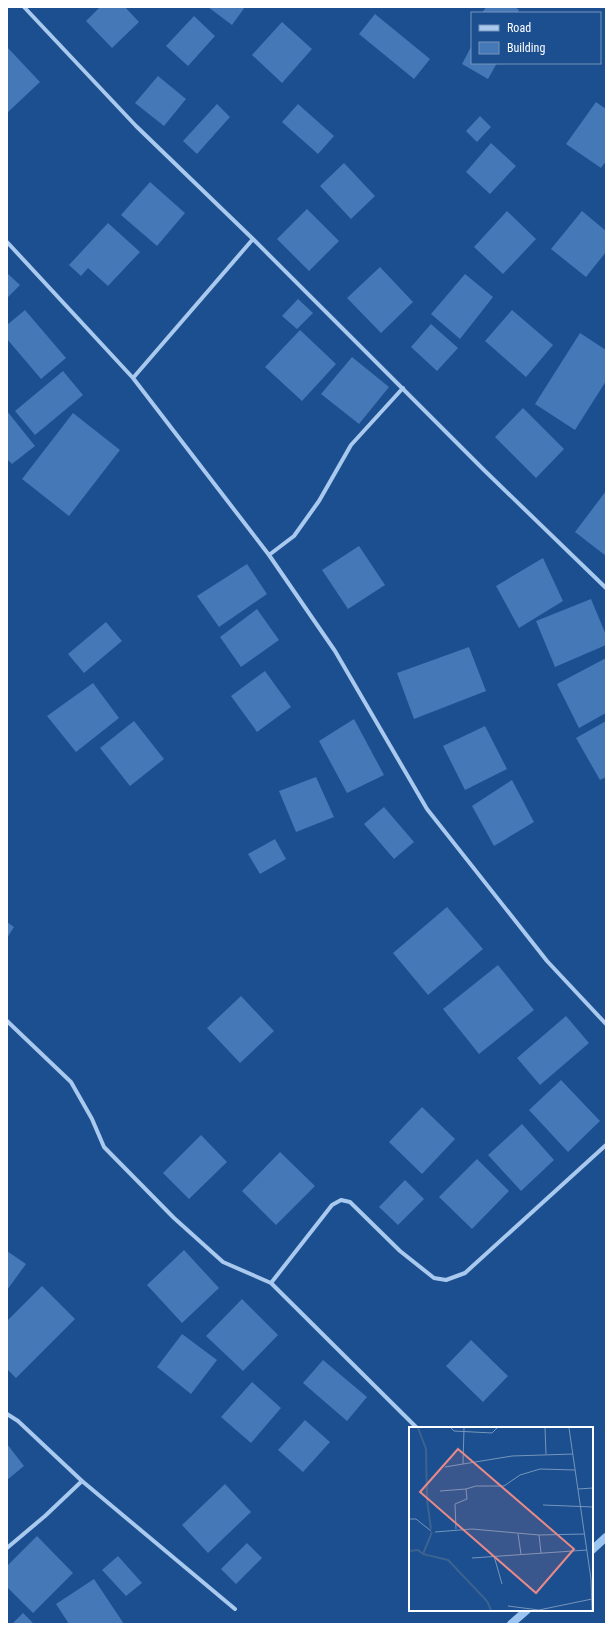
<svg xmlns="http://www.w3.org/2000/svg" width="613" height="1631" viewBox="0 0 613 1631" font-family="'Roboto Condensed',sans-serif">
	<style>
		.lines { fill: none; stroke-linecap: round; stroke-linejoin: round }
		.stream { stroke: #9cc4f0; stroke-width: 8 }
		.building { fill: #4478b7 }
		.minor { stroke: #a9c9ee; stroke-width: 4 }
		.inset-river { fill: none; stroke: #3c6290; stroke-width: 2 }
		.inset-road { fill: none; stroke: #7695bc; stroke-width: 1 }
		.view { fill: #e88989; fill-opacity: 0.15; stroke: #e88989; stroke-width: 2 }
		.inset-edge { fill: none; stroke: #fff; stroke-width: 2 }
	</style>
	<rect width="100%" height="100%" fill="#1b4f8f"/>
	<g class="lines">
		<path class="stream" d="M 592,1550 L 606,1537
			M 511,1624 L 527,1610"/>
	</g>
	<path class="building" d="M 100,7 L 125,7 L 139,22 L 112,48 L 86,21 Z
		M 208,7 L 245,7 L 232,25 Z
		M 486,7 L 515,7 L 519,10 L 517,13 L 482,13 Z
		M 375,14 L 430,59 L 414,79 L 359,34 Z
		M 194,16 L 215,36 L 188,66 L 166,46 Z
		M 282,22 L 312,49 L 282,83 L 252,55 Z
		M 472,45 L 472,63 L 497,63 L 488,79 L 462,64 Z
		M 7,47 L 40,82 L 7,113 Z
		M 158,76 L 186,99 L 164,126 L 135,103 Z
		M 596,102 L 606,109 L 606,161 L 601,168 L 566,144 Z
		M 217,104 L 230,117 L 197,154 L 183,141 Z
		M 298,104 L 334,136 L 318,154 L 282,122 Z
		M 480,116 L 491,127 L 477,142 L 466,131 Z
		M 491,143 L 516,166 L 490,194 L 466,172 Z
		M 344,163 L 375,196 L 351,219 L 320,186 Z
		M 150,182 L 185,213 L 157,246 L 121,215 Z
		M 307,209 L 339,241 L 309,271 L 277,239 Z
		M 507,211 L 536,239 L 503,274 L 474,247 Z
		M 582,211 L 606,231 L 606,252 L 586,277 L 551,249 Z
		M 108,223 L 140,252 L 108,286 L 88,268 L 81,276 L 69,265 Z
		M 380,267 L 413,302 L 381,333 L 347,298 Z
		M 7,273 L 20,285 L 7,298 Z
		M 465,274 L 493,297 L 460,339 L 431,314 Z
		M 298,299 L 313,313 L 297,329 L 282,316 Z
		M 25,310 L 66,358 L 41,379 L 7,339 L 7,325 Z
		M 512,310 L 553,345 L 526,377 L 485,341 Z
		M 431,324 L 458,348 L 437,371 L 411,347 Z
		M 300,330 L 336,364 L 302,401 L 265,367 Z
		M 580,333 L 606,350 L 606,381 L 575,430 L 535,404 Z
		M 352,357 L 389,387 L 359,424 L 321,394 Z
		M 63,371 L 83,395 L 35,435 L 15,411 Z
		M 523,408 L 564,449 L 536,478 L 495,437 Z
		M 7,411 L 35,446 L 12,464 L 7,459 Z
		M 73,413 L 120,450 L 69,516 L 22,479 Z
		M 606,491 L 606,556 L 575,532 Z
		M 359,546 L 385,585 L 348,609 L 322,570 Z
		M 543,558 L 563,601 L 519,628 L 496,586 Z
		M 247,564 L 267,594 L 219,627 L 197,596 Z
		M 591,599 L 606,635 L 606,645 L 555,667 L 536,621 Z
		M 257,609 L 279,640 L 241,667 L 220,637 Z
		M 106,622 L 122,641 L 84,673 L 68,654 Z
		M 469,647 L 486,691 L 414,719 L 397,673 Z
		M 606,658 L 606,713 L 579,728 L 557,684 Z
		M 265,671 L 291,707 L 257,732 L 231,696 Z
		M 93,683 L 119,718 L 76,752 L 47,716 Z
		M 354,719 L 384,775 L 347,793 L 319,741 Z
		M 134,721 L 164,759 L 130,786 L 100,748 Z
		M 606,721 L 606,777 L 600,780 L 576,738 Z
		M 485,726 L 507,769 L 465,790 L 443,746 Z
		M 316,777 L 334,817 L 296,832 L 279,791 Z
		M 512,780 L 534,822 L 494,846 L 472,806 Z
		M 384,807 L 414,842 L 394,859 L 364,824 Z
		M 275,839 L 286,859 L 260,874 L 248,854 Z
		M 447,907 L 483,949 L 428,995 L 393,953 Z
		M 7,922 L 14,927 L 7,938 Z
		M 498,965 L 534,1010 L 479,1054 L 443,1009 Z
		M 241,996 L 274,1031 L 240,1063 L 207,1028 Z
		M 566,1016 L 589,1043 L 540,1085 L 517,1058 Z
		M 561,1080 L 600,1121 L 568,1152 L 529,1110 Z
		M 422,1107 L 455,1139 L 422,1174 L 389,1142 Z
		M 522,1124 L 554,1160 L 521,1191 L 488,1155 Z
		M 201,1135 L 227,1162 L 189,1199 L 163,1173 Z
		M 280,1152 L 315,1186 L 276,1225 L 242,1191 Z
		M 477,1159 L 509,1191 L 472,1229 L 439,1197 Z
		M 405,1180 L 424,1199 L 398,1225 L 379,1207 Z
		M 184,1250 L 219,1288 L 182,1323 L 147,1285 Z
		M 7,1251 L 26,1264 L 7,1290 Z
		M 42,1286 L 75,1319 L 16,1378 L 7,1369 L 7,1321 Z
		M 242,1299 L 278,1335 L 243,1371 L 206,1336 Z
		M 182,1334 L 217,1360 L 191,1394 L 157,1367 Z
		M 471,1340 L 508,1376 L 483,1402 L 446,1366 Z
		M 323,1360 L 367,1397 L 347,1421 L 303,1383 Z
		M 252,1382 L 281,1408 L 251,1443 L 221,1417 Z
		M 305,1420 L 330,1442 L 303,1472 L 278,1450 Z
		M 7,1444 L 24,1466 L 7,1480 Z
		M 225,1484 L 251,1512 L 208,1553 L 182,1525 Z
		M 37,1536 L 73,1573 L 33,1613 L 7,1587 L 7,1566 Z
		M 247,1543 L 262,1558 L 236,1584 L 221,1569 Z
		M 118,1556 L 142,1583 L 126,1596 L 102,1570 Z
		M 94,1579 L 124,1624 L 69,1624 L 56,1604 Z
		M 23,1613 L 34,1624 L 12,1624 Z"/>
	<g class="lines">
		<path class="minor" d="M 24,7 L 136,126 L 253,239 L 485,471 L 606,588
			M 7,242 L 133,378 L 269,555 L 335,651 L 427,809 L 547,961 L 606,1024
			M 133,378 L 253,239
			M 269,555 L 294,536 L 319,501 L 351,445 L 403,388
			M 7,1021 L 71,1082 L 92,1119 L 104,1147 L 174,1218 L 223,1262 L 271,1283 L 332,1205 L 341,1200 L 350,1202 L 400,1251 L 434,1278 L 446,1280 L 465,1273 L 606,1145
			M 271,1283 L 417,1428
			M 7,1414 L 18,1421 L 82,1481 L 45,1516 L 7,1548
			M 82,1481 L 235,1609"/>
	</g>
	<g transform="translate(409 1427)">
		<rect width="184" height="184" fill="#1b4f8f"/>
		<path class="inset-river" d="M 9,1 L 17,22 L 18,73 L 22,102M 23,105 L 14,127 L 39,133 L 78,174 L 82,183M 0,124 L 9,123 L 14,127"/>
		<path class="inset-road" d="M 42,1 L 45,4 L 83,6 L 88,1M 55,1 L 54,37 L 103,29 L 164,27M 136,1 L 137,27M 160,1 L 182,152 L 183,183M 36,40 L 54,37M 169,62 L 184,61M 31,64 L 57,62M 134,78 L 184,80M 0,92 L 7,92 L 22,104M 47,102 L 46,77 L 58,72 L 57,62 L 67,59 L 95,59 L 111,48 L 131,42 L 166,43M 26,105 L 63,102 L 130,108 L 175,107M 109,107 L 112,127M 130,108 L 132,126M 85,129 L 93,157M 63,131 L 178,123M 99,179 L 130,183 L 183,172"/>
		<path class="view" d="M 49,22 L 165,122 L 127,166 L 11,65 Z"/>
		<rect width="184" height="184" class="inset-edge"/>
	</g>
	<rect width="613" height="1631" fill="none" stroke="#ffffff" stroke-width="16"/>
	<rect x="471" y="12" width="130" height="52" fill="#1b4f8f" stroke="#7695bc"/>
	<rect x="479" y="25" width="20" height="6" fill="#a9c9ee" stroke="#7695bc"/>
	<text x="507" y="32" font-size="12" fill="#ffffff">Road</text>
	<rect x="479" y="42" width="20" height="12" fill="#4478b7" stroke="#7695bc"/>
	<text x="507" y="52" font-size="12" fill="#ffffff">Building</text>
</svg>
